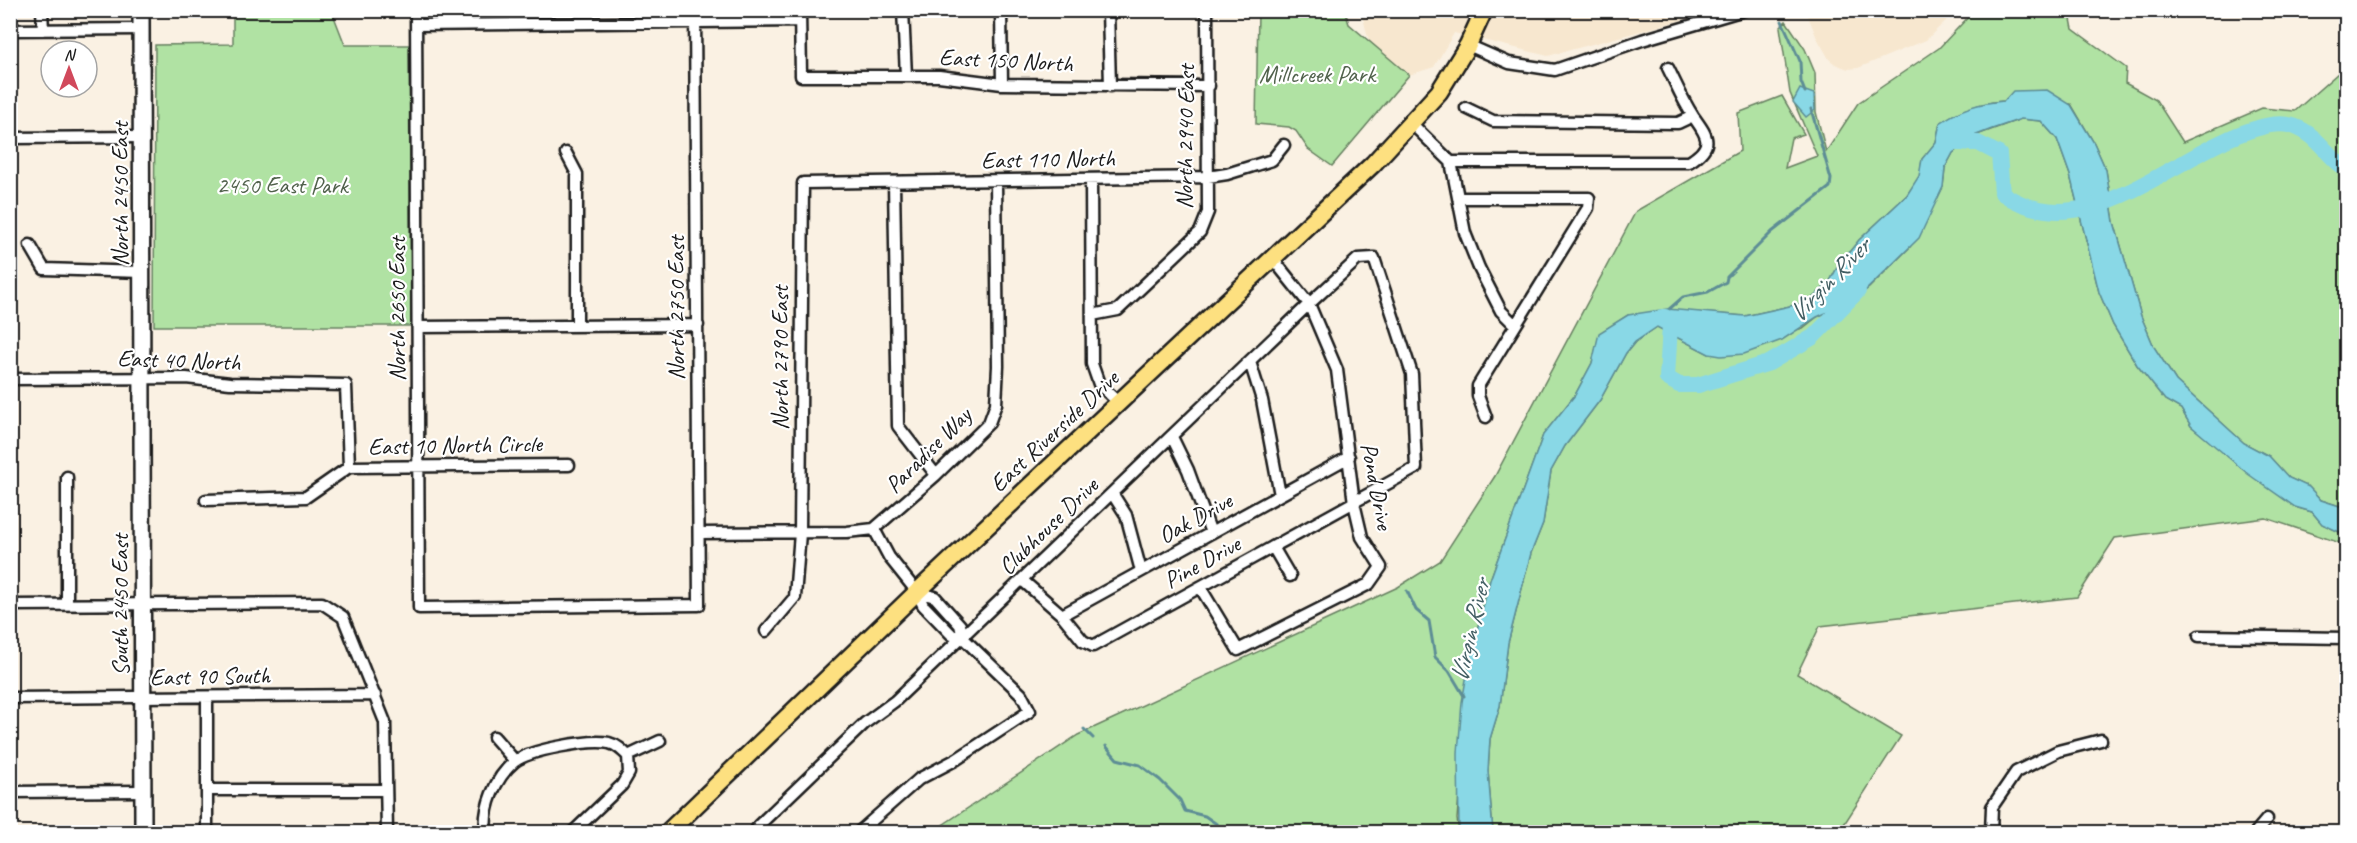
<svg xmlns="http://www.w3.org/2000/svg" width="2357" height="843" viewBox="0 0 2357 843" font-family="Caveat,sans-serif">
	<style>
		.built { fill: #f7e7cf }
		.green { fill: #b0e2a3; stroke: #667f60; stroke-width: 1.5 }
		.water { fill: #89d8e6; stroke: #5d8d95; stroke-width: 1.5 }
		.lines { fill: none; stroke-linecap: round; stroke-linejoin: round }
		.stream { stroke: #5d8d95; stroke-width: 3 }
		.river { stroke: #89d8e6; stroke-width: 16 }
		.street-casing { stroke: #1c1c1c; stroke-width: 15 }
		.secondary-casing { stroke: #1c1c1c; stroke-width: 20 }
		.primary-casing { stroke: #1c1c1c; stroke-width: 21 }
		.street { stroke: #fff; stroke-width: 10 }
		.secondary { stroke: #fff; stroke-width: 15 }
		.primary { stroke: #fde080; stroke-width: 16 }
		.labels { text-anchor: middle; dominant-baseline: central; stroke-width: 4.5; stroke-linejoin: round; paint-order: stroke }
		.street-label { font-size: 24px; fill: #1c1c1c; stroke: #fff }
		.park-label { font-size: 24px; fill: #50614b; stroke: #fff }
		.water-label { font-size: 26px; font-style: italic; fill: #425e63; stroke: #fff }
	</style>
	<rect width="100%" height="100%" fill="#faf1e3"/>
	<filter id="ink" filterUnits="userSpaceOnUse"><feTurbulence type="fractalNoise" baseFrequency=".0167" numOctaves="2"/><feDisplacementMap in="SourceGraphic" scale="12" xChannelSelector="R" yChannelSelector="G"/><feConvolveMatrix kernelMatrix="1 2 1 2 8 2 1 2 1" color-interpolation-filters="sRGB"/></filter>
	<g filter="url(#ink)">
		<path class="built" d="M 1361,11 L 1715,11 L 1548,56 L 1454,33 L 1434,67 L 1409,75 L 1369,41 Z
			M 1806,11 L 1956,11 L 1926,40 L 1858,68 L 1848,69 L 1835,64 L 1829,59 L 1816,36 Z"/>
		<path class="green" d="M 233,11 L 325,11 L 333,14 L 345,45 L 409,45 L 411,326 L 154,326 L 155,45 L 233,44 Z
			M 1258,11 L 1345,11 L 1349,24 L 1409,75 L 1332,166 L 1308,149 L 1296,131 L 1289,127 L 1256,124 Z
			M 1974,11 L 2092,11 L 2071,19 L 2073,29 L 2126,68 L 2125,83 L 2156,100 L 2183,142 L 2262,108 L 2295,111 L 2346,66 L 2346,508 L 2321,500 L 2309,487 L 2289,478 L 2269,456 L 2244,443 L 2176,381 L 2154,347 L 2141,316 L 2114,222 L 2106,170 L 2094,143 L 2071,104 C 2018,102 1986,92 1940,123 L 1936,142 L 1922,159 L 1920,176 L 1907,195 L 1859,240 L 1838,266 L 1829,283 L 1808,302 L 1745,316 L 1681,311 L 1628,315 L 1600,333 L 1592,363 L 1575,395 L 1543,435 L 1490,580 L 1470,657 L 1457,819 L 1459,832 L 932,832 L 1078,735 L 1398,587 L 1440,561 L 1495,476 L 1636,211 L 1740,151 L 1738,113 L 1782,96 L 1804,134 L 1791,138 L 1785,168 L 1817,156 L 1790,93 L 1780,27 L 1786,21 L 1805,49 L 1815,73 L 1816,112 L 1826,152 L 1858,103 L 1939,48 Z
			M 2021,119 L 2041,121 L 2057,139 L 2070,175 L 2099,292 L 2113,325 L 2137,365 L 2165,400 L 2181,409 L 2191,426 L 2295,507 L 2312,512 L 2322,524 L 2346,535 L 2346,545 L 2266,518 L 2115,538 L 2077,597 L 1820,626 L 1797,674 L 1901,736 L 1839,832 L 1493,832 L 1488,771 L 1490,739 L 1500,706 L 1508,643 L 1531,553 L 1543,523 L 1551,471 L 1565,446 L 1600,400 L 1626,353 L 1635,342 L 1657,327 L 1709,354 L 1803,328 L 1817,317 L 1869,288 L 1910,247 L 1943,187 L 1945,168 L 1953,153 L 1974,136 Z"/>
		<path class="water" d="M 1800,89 L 1814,94 L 1815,110 L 1806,117 L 1793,102 Z
			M 2047,90 L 2071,105 L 2094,143 L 2106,170 L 2114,222 L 2141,316 L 2154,347 L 2176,381 L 2244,443 L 2269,456 L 2289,478 L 2309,487 L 2321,500 L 2346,508 L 2346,535 L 2322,524 L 2312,512 L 2295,507 L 2248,474 L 2191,426 L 2181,409 L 2165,400 L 2137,365 L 2113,325 L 2099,292 L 2070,175 L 2057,139 L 2041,121 L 2021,119 L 1992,129 L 1974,136 L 1953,153 L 1945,168 L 1943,187 L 1919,238 L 1857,299 L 1817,317 L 1782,340 L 1744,354 L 1721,356 L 1709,354 L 1657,327 L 1635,342 L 1626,353 L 1600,400 L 1565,446 L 1551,471 L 1543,523 L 1531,553 L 1508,643 L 1500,706 L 1490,739 L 1488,771 L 1493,832 L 1459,832 L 1458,753 L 1462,702 L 1470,657 L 1490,580 L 1543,435 L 1575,395 L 1592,363 L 1599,333 L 1628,315 L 1667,309 L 1745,316 L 1808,302 L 1829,283 L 1838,266 L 1859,240 L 1907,195 L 1919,176 L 1922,159 L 1936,142 L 1940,123 C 1962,108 1978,103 2004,101 L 2013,91 Z"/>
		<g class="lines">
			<path class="stream" d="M 1782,21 L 1800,61 L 1801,82 L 1805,92
				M 1667,311 L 1683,297 L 1708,292 L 1726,282 L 1727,277 L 1772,232 L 1830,187 L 1831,179 L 1811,109
				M 1407,591 L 1416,610 L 1429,621 L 1435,657 L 1449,671 L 1464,696
				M 1084,729 L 1093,738
				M 1106,746 L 1117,759 L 1140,765 L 1160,780 L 1180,800 L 1185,811 L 1205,816 L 1218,825 L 1217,832"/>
			<path class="river" d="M 1947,143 L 1978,143 L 1999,154 L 2002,193 C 2087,252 2178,149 2258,128 C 2271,124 2286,122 2298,128 C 2318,136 2329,158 2346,169
				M 1662,317 L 1665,317 L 1670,325 L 1667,378 L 1679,385 L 1698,385 L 1769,363 L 1813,337 L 1858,291"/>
			<defs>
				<path id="street" d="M 42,10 L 43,30
					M 416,10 L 419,608 L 699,605 L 695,10
					M 800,10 L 801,76 L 939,76 L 1002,84 L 1209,86
					M 903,10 L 906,76
					M 1001,10 L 1002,84
					M 1108,10 L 1110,86
					M 416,25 L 800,21
					M 10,30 L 142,29
					M 1468,45 L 1509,63 L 1555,70 L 1642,40 L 1744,10
					M 1466,108 L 1493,121 L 1678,123 L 1693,116
					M 1411,123 L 1451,162 L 1465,233 L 1479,268 L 1501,311 L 1514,324
					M 10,138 L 143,137
					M 566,153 L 577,174 L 577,326
					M 1451,162 L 1689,162 C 1716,145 1707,136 1693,116 C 1683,101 1676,84 1668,68
					M 1091,179 L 1092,364 L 1099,384 L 1119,403
					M 894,182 L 898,426 L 936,475
					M 1458,198 L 1589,198 L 1588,208 L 1478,386 L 1478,396 L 1486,417
					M 30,245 L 44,269 L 143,272
					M 1092,315 L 1118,310 L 1200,232 L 1208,212 L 1207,10
					M 418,327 L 698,325
					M 1250,362 L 1262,400 L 1280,495
					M 10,379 L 186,378 L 230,383 L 346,385 L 349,467
					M 1172,437 L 1188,470 L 1211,533
					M 1112,493 L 1126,515 L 1141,571
					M 206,500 L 306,497 L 349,467 L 569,465
					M 699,533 L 847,532 L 874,529 L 936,475 L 989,423 L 996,404 L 998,366 L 996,181
					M 1273,547 L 1290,576
					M 1200,587 L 1238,650 L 1369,584 L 1381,567 L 1362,537 L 1354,503 L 1337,370 L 1309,304 L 1273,259
					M 917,592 L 935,597 L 960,625 L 963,638
					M 10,605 L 322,603 L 343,617 L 385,722 L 387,832
					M 67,605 L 67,477
					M 1062,615 L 1349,457
					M 766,631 L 795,597 L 800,533 L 803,183 L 1208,177 L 1227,174 L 1272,160 L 1284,145
					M 2199,636 L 2346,638
					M 207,697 L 207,832
					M 10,698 L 375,695
					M 494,737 L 515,761
					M 628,756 L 660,741
					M 207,790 L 386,790
					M 10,792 L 143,791
					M 486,832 C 483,808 495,778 514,762 C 528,750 591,739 609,743 C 617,745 622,750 628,756 L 629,773 L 622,785 L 573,832
					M 755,832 L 759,825 L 865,723 L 895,701 L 1309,304 L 1358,259 L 1374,258 L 1412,374 L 1416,468 L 1093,646 L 1083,641 L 1062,615 L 1022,580
					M 859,832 L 919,779 L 957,759 L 1030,711 L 1021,694 L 963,638 L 952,635 L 923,605 L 917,592 L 889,557 L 874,529
					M 1991,832 L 1992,807 L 2016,772 L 2058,751 L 2101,740
					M 2256,832 L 2267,819"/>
				<path id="secondary" d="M 141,10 L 143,832"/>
				<path id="primary" d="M 668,832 L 917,592 L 1373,164 L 1439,92 L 1468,45 L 1484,10"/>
			</defs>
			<use href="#street" class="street-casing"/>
			<use href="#secondary" class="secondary-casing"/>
			<use href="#primary" class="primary-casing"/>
			<use href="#street" class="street"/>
			<use href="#secondary" class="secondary"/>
			<use href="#primary" class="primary"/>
		</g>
	</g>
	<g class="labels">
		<g class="street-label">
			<text transform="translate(1006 60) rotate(3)">East 150 North</text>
			<text transform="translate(1185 137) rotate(-89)">North 2940 East</text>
			<text transform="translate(1048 159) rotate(-1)">East 110 North</text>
			<text transform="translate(120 194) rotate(-90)">North 2450 East</text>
			<text transform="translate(676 308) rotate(-90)">North 2750 East</text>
			<text transform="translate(397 309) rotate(-90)">North 2650 East</text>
			<text transform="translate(780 358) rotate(-90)">North 2790 East</text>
			<text transform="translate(179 360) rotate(2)">East 40 North</text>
			<text transform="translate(1054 431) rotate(-43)">East Riverside Drive</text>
			<text transform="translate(455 445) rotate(-1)">East 10 North Circle</text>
			<text transform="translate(928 450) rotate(-45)">Paradise Way</text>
			<text transform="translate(1377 486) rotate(79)">Pond Drive</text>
			<text transform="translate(1195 518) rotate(-29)">Oak Drive</text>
			<text transform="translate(1048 526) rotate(-44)">Clubhouse Drive</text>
			<text transform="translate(1202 562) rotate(-29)">Pine Drive</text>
			<text transform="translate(120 605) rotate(-90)">South 2450 East</text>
			<text transform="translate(210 676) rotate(-1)">East 90 South</text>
		</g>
		<g class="park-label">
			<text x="1317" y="74">Millcreek Park</text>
			<text x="282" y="185">2450 East Park</text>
		</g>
		<g class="water-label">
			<text transform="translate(1829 280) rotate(-46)">Virgin River</text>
			<text transform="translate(1470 631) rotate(-77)">Virgin River</text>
		</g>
	</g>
	<rect width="2357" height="843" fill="none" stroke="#fff" stroke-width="36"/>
	<rect x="18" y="18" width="2321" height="807" fill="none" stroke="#1c1c1c" stroke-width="2" filter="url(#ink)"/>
	<g transform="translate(69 69)"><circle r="28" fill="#ffffff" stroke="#a4a4a4" stroke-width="1.5"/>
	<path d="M0-4.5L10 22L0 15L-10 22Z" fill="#d1495b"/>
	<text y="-9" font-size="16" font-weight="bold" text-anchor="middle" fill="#1c1c1c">N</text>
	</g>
</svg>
